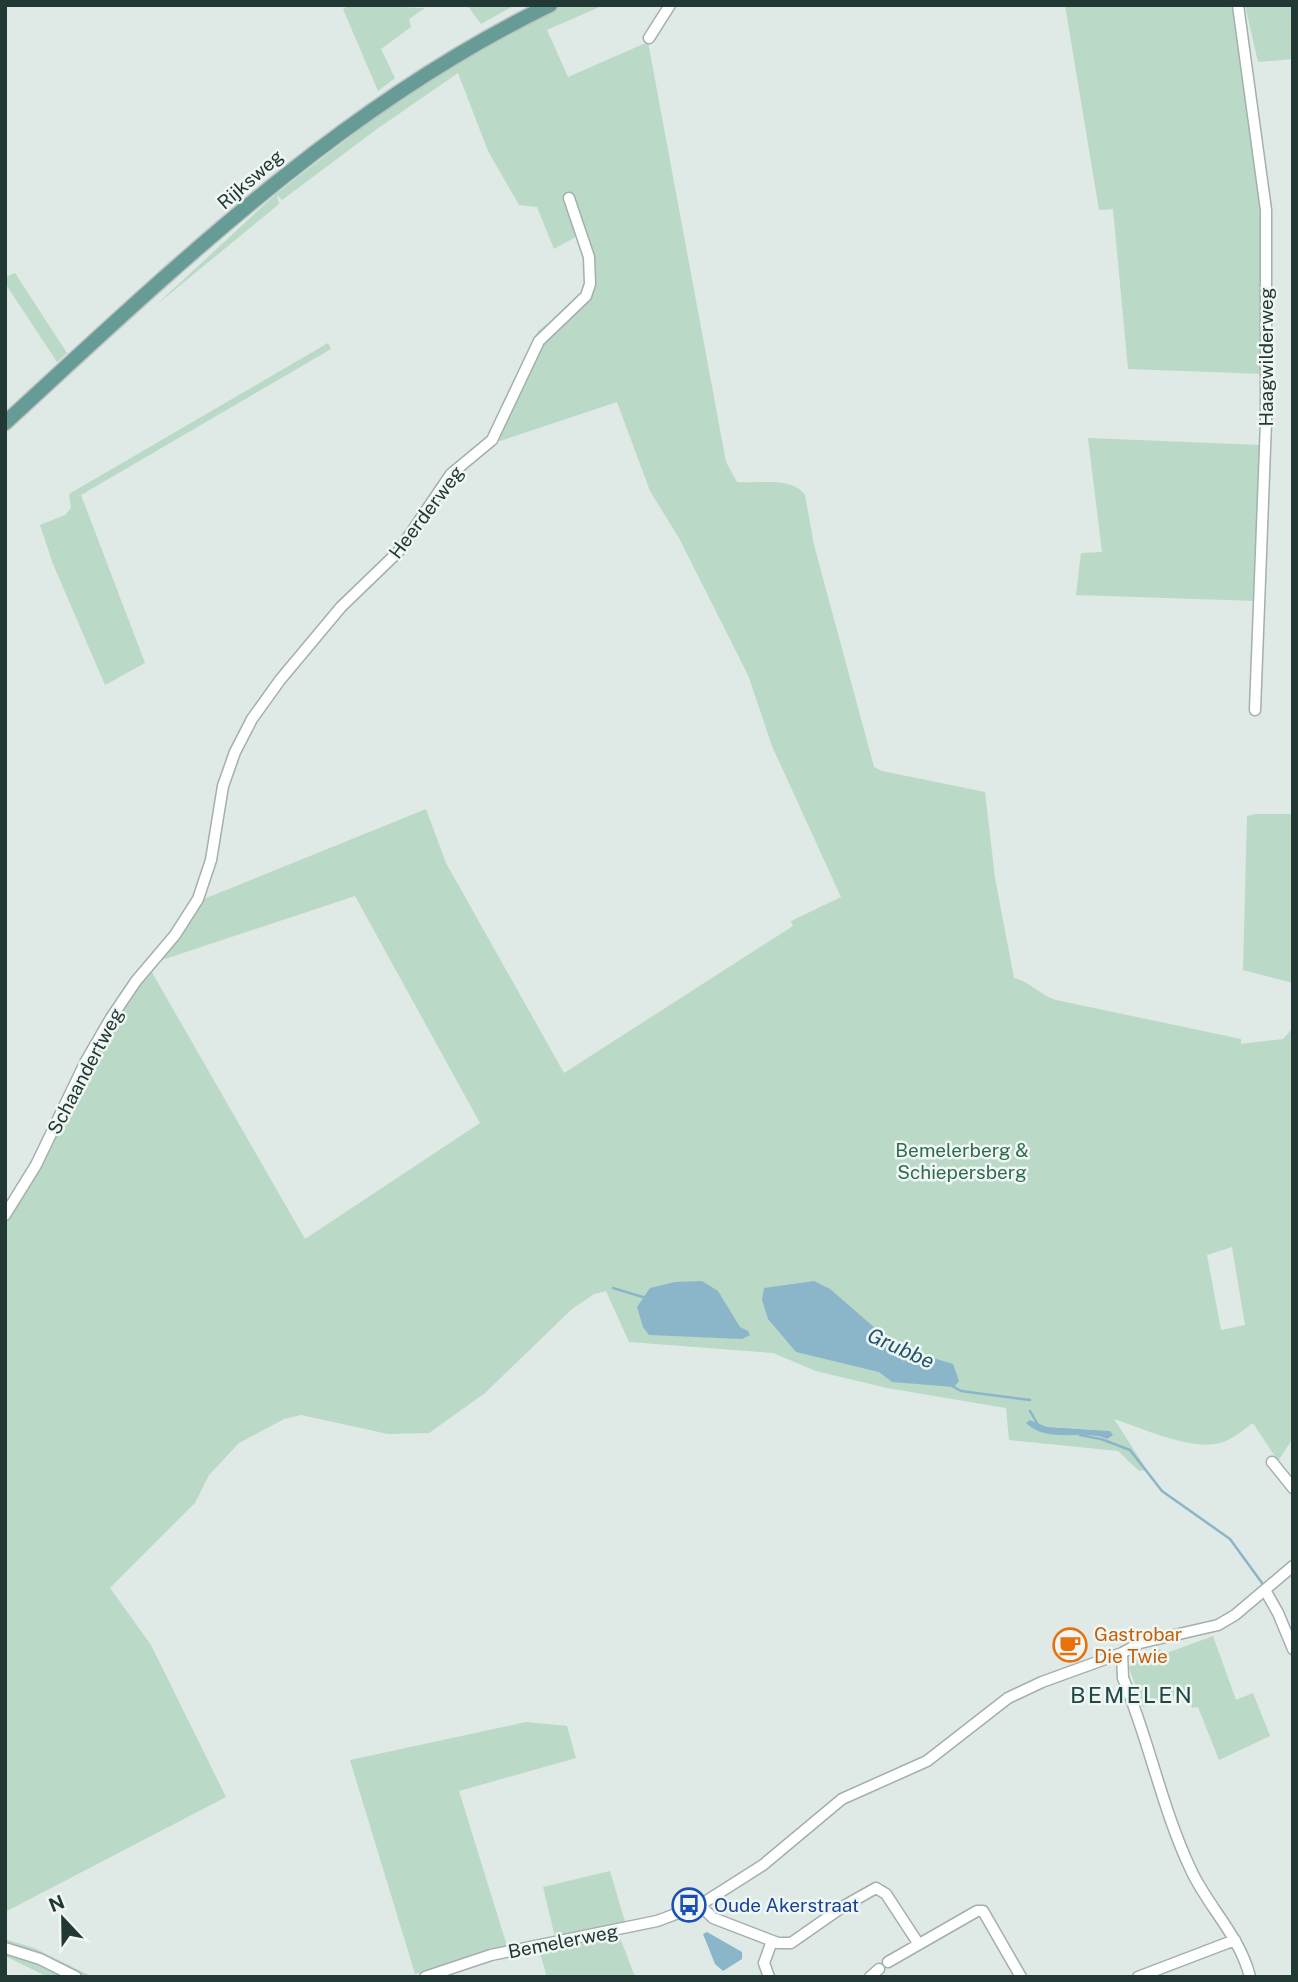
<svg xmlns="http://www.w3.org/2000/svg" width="1298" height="1982" viewBox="0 0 1298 1982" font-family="'Public Sans',sans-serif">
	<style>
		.green { fill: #bad9c7; fill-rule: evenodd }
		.water { fill: #8bb6ca }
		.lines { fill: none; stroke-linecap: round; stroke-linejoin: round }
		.stream { stroke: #8bb6ca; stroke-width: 2.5 }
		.minor-casing { stroke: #a3b0ad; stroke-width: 13 }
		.major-casing { stroke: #bdc3c2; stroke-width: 17 }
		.minor { stroke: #fff; stroke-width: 10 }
		.major { stroke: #679b96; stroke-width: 14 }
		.labels { text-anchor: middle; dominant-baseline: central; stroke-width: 5; stroke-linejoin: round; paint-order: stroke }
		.street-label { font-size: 19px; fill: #223835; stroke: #eff6f4 }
		.park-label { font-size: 19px; fill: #306b50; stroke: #eff6f4 }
		.food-label { font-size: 19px; fill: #c56008; stroke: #eff6f4; text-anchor: start }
		.transit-label { font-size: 19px; fill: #164399; stroke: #eff6f4; text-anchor: start }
		.water-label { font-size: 21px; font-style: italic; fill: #21556e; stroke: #eff6f4 }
		.quarter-label { font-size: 23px; letter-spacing: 2px; fill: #204844; stroke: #eff6f4 }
	</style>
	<rect width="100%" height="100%" fill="#dfe9e6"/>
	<path class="green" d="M 350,5 L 425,8 L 409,19 L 411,27 L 381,49 L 395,78 L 378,91 L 343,9 Z
		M 467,5 L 515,5 L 481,24 Z
		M 559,5 L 604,5 L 547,30 L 568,77 L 648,42 L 726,462 L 737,482 C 758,484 792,476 805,495 L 814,545 L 874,767 L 882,771 L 985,792 L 995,878 L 1014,978 C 1029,981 1040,995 1056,1000 L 1241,1039 L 1241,1044 L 1283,1039 L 1293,1028 L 1293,1438 L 1278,1461 L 1253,1423 C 1243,1430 1232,1440 1220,1443 C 1191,1451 1142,1428 1114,1419 L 1147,1470 L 1139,1471 L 1118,1451 L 1009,1440 L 1006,1408 L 887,1388 L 816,1371 L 773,1353 L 629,1342 L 606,1291 L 594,1294 L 572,1309 L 485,1393 L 429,1433 L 388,1434 L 301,1415 L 284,1419 L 239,1443 L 209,1475 L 195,1503 L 110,1588 L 151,1645 L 226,1797 L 5,1912 L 5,1224 L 51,1148 L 102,1041 L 150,969 L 305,1239 L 480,1123 L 355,896 L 156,962 L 199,901 L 426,809 L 446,863 L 564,1073 L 793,926 L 791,921 L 841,897 L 772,746 L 748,675 L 679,538 L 650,491 L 617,402 L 500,441 L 491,436 L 538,331 L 584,295 L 587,261 L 579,235 L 554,249 L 537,207 L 519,205 L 488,151 L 458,73 L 377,129 L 282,200 L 277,195 L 279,204 L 155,306 L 276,194 L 372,120 L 375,111 ZM 1232,1247 L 1245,1325 L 1221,1330 L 1207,1255 ZM 1030,1420 L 1047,1427 L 1110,1431 L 1107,1439 L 1030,1427 Z
		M 1065,5 L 1235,5 L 1262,193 L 1264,374 L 1128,369 L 1113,209 L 1099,210 Z
		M 1245,5 L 1293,5 L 1293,59 L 1258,62 Z
		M 15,273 L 67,353 L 57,362 L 5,283 L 5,277 Z
		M 328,343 L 331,349 L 81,495 L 145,663 L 105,685 L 53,564 L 40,525 L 65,515 L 71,508 L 69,494 Z
		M 1088,438 L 1261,445 L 1256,601 L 1076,595 L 1081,553 L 1102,552 Z
		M 1256,814 L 1293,814 L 1293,983 L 1243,970 L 1247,816 Z
		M 1213,1636 L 1236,1700 L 1253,1693 L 1270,1736 L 1219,1760 L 1198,1707 L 1192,1708 L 1186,1692 L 1143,1707 L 1129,1668 L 1133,1660 L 1160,1649 L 1164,1654 Z
		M 526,1722 L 567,1726 L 576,1758 L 459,1791 L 507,1946 L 415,1974 L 350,1760 Z
		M 610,1871 L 625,1922 L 555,1937 L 543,1887 Z
		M 619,1935 L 635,1977 L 547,1977 L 539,1950 Z
		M 5,1939 L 34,1948 L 93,1977 L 48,1977 L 5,1956 Z"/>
	<path class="water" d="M 702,1281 L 718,1291 L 740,1327 L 748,1331 L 750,1335 L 742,1339 L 649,1335 L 643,1327 L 637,1307 L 650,1288 L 675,1282 Z
		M 814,1281 L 830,1289 L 897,1347 L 953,1364 L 959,1381 L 954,1387 L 892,1382 L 879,1372 L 796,1352 L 768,1319 L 762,1300 L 764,1288 Z
		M 1030,1420 L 1047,1427 L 1110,1431 L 1113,1435 L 1107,1439 C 1082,1429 1047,1444 1026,1423 Z
		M 707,1932 L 742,1952 L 742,1959 L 723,1971 L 715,1964 L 703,1934 Z"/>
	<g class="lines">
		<path class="stream" d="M 613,1288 L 646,1298
			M 952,1386 L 961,1391 L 1030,1400
			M 1030,1411 L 1038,1425
			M 1080,1435 L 1101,1439 L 1130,1450 L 1162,1491 L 1230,1539 L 1262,1583"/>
		<defs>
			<path id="minor" d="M 1238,5 L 1266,210 L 1266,422 L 1255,710
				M 649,38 L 670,5
				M 5,1215 L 36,1165 L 86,1061 L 111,1018 L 136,981 L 175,935 L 198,899 L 211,860 L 223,786 L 235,752 L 252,719 L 280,680 L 341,607 L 398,552 L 451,474 L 492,440 L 539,341 L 586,296 L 590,284 L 589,257 L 569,198
				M 1272,1462 L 1293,1488
				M 1265,1590 L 1278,1613 L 1293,1649
				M 1122,1653 L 1123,1678 C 1149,1740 1162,1809 1191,1870 C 1208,1907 1240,1936 1250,1977
				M 700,1905 L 713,1918 L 778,1943 L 791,1943 L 844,1906 L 876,1888 L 886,1894 L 918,1943
				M 5,1948 L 40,1959 L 76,1977
				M 888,1962 L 977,1911 L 983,1911 L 1021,1977
				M 425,1977 L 491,1955 L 657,1921 L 700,1905 L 763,1865 L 842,1799 L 927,1761 L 1008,1698 L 1042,1682 L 1122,1653 L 1140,1643 L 1218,1625 L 1235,1615 L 1293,1566
				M 769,1977 L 764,1963 L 772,1941
				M 870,1977 L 879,1969
				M 1138,1977 L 1235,1940"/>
			<path id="major" d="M 5,423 C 174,268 341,106 550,5"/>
		</defs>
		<use href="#minor" class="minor-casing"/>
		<use href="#major" class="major-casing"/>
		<use href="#minor" class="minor"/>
		<use href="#major" class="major"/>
	</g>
	<defs>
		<symbol id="cafe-ring" viewBox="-11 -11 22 22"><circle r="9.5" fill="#eff6f4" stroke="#e8710a" stroke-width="1.5"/><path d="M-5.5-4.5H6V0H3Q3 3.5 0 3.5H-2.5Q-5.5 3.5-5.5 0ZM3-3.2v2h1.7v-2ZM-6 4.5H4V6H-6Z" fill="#e8710a"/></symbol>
		<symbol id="bus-ring" viewBox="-11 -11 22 22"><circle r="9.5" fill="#eff6f4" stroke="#1a4fb4" stroke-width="1.5"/><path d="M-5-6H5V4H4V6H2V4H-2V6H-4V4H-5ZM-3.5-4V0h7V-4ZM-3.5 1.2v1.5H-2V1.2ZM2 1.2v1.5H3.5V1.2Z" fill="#1a4fb4"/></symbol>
	</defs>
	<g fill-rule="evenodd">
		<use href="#cafe-ring" x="1051" y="1626" width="38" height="38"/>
		<use href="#bus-ring" x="670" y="1886" width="38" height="38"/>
	</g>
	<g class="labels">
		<g class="street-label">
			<text transform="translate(250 179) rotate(-41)">Rijksweg</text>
			<text transform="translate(1266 357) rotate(-90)">Haagwilderweg</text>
			<text transform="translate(426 512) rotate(-53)">Heerderweg</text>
			<text transform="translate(85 1071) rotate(-62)">Schaandertweg</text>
			<text transform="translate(563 1941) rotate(-11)">Bemelerweg</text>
		</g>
		<g class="park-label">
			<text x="962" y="1150">Bemelerberg &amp;<tspan x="962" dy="22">Schiepersberg</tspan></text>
		</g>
		<g class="food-label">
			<text x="1094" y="1634">Gastrobar<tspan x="1094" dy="22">Die Twie</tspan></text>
		</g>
		<g class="transit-label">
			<text x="714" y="1905">Oude Akerstraat</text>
		</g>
		<g class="water-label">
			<text transform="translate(901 1348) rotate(24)">Grubbe</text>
		</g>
		<g class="quarter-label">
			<text x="1132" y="1694">BEMELEN</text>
		</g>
	</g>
	<rect width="1298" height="1982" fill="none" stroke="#223835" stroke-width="14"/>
	<g transform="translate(63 1919) rotate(338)" stroke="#eff6f4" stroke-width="5" paint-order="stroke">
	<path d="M0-5L12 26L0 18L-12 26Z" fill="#223835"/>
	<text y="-10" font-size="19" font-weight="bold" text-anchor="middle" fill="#223835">N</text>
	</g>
</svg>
